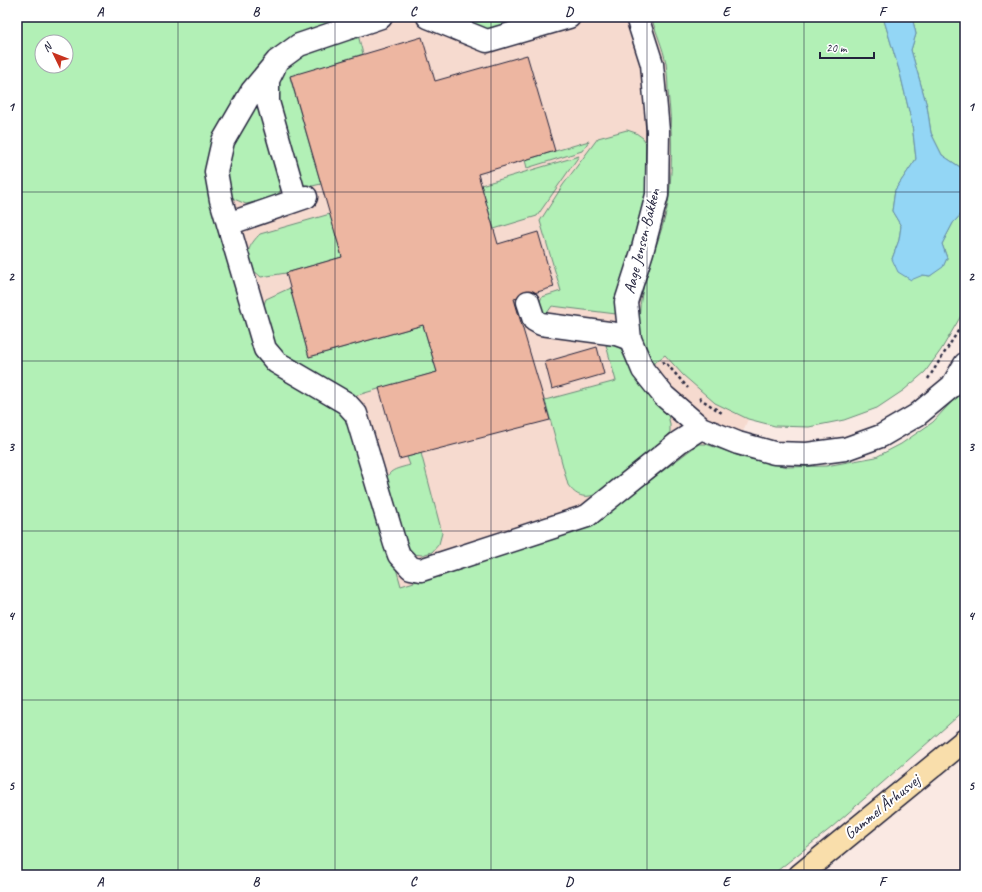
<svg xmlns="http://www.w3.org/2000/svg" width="982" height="892" viewBox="0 0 982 892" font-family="Caveat,sans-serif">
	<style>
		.built { fill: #f6dacf }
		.green { fill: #b2f0b6; stroke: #6a8978; fill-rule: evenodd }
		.water { fill: #93d6f5; stroke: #668eab }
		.building { fill: #edb6a1; stroke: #22223b }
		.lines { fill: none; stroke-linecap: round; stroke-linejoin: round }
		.minor-casing { stroke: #22223b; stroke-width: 25 }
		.major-casing { stroke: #22223b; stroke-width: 25 }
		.path { stroke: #22223b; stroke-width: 2.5; stroke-dasharray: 3 3; stroke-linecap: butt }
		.minor { stroke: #fff; stroke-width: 22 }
		.major { stroke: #f9deab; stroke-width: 22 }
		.grid { fill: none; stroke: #22223b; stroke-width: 1; stroke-opacity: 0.55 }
		.labels { text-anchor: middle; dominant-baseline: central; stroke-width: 4; stroke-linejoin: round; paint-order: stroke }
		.street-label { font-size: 16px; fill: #22223b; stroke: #fff }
		.neatline { fill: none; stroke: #22223b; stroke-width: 1.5 }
		.grid-label { font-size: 13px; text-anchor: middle; font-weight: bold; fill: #22223b }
	</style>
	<rect width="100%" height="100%" fill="#fae9e3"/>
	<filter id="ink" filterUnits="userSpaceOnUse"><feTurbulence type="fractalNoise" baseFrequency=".025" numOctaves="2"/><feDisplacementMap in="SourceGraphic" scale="8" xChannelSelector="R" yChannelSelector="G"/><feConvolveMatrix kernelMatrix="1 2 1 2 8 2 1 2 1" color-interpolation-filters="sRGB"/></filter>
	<g filter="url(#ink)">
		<path class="built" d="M 132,17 L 715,17 L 715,403 L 748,419 L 716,498 L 394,642 L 242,367 Z"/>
		<path class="green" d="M 17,17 L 351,17 L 305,38 L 207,170 L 255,341 L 342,410 L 359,437 L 401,586 L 572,533 L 596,522 L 614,508 L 689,451 L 699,444 L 706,444 L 745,458 L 788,467 L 826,466 L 876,457 L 901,444 L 933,422 L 965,387 L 965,710 L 831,828 L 772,875 L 19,875 L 17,868 ZM 42,42 L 66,42 L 66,66 L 42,66 Z
			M 443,17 L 537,17 L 481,31 Z
			M 651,17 L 883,17 L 900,73 L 912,124 L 916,159 L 895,190 L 892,211 L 901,226 L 899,240 L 892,259 L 923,275 L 930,276 L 943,266 L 947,258 L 942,244 L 953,223 L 965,210 L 965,309 L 941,350 L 925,372 L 904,390 L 877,408 L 844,420 L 809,427 L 775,426 L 748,419 L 715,403 L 683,375 L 665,355 L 653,364 C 648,354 641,342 640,330 C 635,284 663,242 669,197 C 673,162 672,126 668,91 C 668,82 667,72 666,63 C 663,48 656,32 651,17 Z
			M 912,17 L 965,17 L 965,172 L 963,169 L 942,155 L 931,133 L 927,106 L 911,50 L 916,34 Z
			M 357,31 L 363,54 L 290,77 L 321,184 L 308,187 L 301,185 L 275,102 L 280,68 L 300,52 Z
			M 260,93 L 284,183 L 279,193 L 269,199 L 246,204 L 234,199 L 227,189 L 223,169 L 228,145 Z
			M 627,130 L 636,133 L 643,138 L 648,146 L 648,174 L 644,208 L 617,296 L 616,314 L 552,306 L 545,316 L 542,312 L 540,301 L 542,297 L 561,291 L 540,221 L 563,185 L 598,138 Z
			M 589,141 L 582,151 L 527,168 L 525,160 Z
			M 579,156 L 537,216 L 494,229 L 481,185 Z
			M 330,214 L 342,257 L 286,273 L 261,277 C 258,274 252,270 250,266 C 244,253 251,243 260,234 Z
			M 290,288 L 309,357 L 423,325 L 437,372 L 351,397 L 330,385 L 276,349 L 263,307 L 266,299 Z
			M 618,344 L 635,378 L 656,404 L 668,415 L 670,424 L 670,432 L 666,440 L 597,494 C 584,499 576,496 568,485 L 545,400 L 616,381 L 606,345 Z
			M 421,453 L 442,533 L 439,544 L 432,552 L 422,555 L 411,554 L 402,546 L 385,483 C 388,469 397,469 410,465 L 407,457 Z"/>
		<path class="water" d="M 883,17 L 912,17 L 916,34 L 911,50 L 927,106 L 931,133 L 942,155 L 963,169 L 965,172 L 965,210 L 953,223 L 942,244 L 947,258 L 943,267 L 930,276 L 923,275 L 911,280 L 898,272 L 892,259 L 899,240 L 901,226 L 892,211 L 895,190 L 916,159 L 912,124 L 900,73 Z"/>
		<path class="building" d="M 422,37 L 435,81 L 527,55 L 555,151 L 478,174 L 498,244 L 538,232 L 554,287 L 514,299 L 550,420 L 399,459 L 379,388 L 437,372 L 423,325 L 309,357 L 286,273 L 342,257 L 290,76 Z
			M 597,347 L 604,374 L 552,389 L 545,362 Z"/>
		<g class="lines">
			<defs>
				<path id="minor" d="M 381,17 L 299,45 L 277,61 L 252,91 L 223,141 L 216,172 L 221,200 L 265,349 L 276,362 L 346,403 L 356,414 L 395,544 L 399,555 L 411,568 L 421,570 L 587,516 L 679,442 L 701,428
					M 428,17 L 487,41 L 569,17
					M 637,17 L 652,64 L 658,131 L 657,195 L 642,252 L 626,302 L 630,339 L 643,370 L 664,396 L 701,428 L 738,443 L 774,453 L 807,454 L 845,449 L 881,436 L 917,415 L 952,386 L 965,364
					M 274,68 L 268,80 L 268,102 L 296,200
					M 228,224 L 306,197
					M 528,302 L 534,320 L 541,324 L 616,334 L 630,339"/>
				<path id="major" d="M 800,875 L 965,740"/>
			</defs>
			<use href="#minor" class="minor-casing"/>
			<use href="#major" class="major-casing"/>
			<path class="path" d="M 662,363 L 665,362 L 688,388
				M 928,379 L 965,320
				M 699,398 L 722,413"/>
			<use href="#minor" class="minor"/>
			<use href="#major" class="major"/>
		</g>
	</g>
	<path class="grid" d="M 178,17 L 178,875M 335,17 L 335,875M 491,17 L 491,875M 647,17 L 647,875M 804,17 L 804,875M 17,192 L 965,192M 17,361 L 965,361M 17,531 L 965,531M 17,700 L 965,700"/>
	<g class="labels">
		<g class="street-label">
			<text transform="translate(642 241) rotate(-76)">Aage Jensen Bakken</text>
			<text transform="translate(882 807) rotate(-39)">Gammel Århusvej</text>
		</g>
	</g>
	<rect width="982" height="892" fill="none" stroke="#fff" stroke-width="44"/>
	<g transform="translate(54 54) rotate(313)"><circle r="19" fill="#ffffff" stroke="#a7a7b1"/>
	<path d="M0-3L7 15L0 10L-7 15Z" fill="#c8321e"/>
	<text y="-6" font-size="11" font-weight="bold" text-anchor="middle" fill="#22223b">N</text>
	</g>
	<path d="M820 52v6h54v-6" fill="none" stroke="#22223b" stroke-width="2"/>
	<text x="826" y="52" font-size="12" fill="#22223b" stroke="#ffffff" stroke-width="3" paint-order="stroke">20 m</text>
	<rect x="22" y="22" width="938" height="848" class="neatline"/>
	<g class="grid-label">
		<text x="100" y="16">A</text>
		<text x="256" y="16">B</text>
		<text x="413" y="16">C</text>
		<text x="569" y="16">D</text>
		<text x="726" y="16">E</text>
		<text x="882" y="16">F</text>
		<text x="11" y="111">1</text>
		<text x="971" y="111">1</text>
		<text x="11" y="281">2</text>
		<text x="971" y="281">2</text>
		<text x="11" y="451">3</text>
		<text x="971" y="451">3</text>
		<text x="11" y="620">4</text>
		<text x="971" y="620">4</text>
		<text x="11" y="790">5</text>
		<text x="971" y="790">5</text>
		<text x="100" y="886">A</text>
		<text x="256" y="886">B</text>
		<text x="413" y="886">C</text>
		<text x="569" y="886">D</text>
		<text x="726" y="886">E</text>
		<text x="882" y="886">F</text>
	</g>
</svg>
